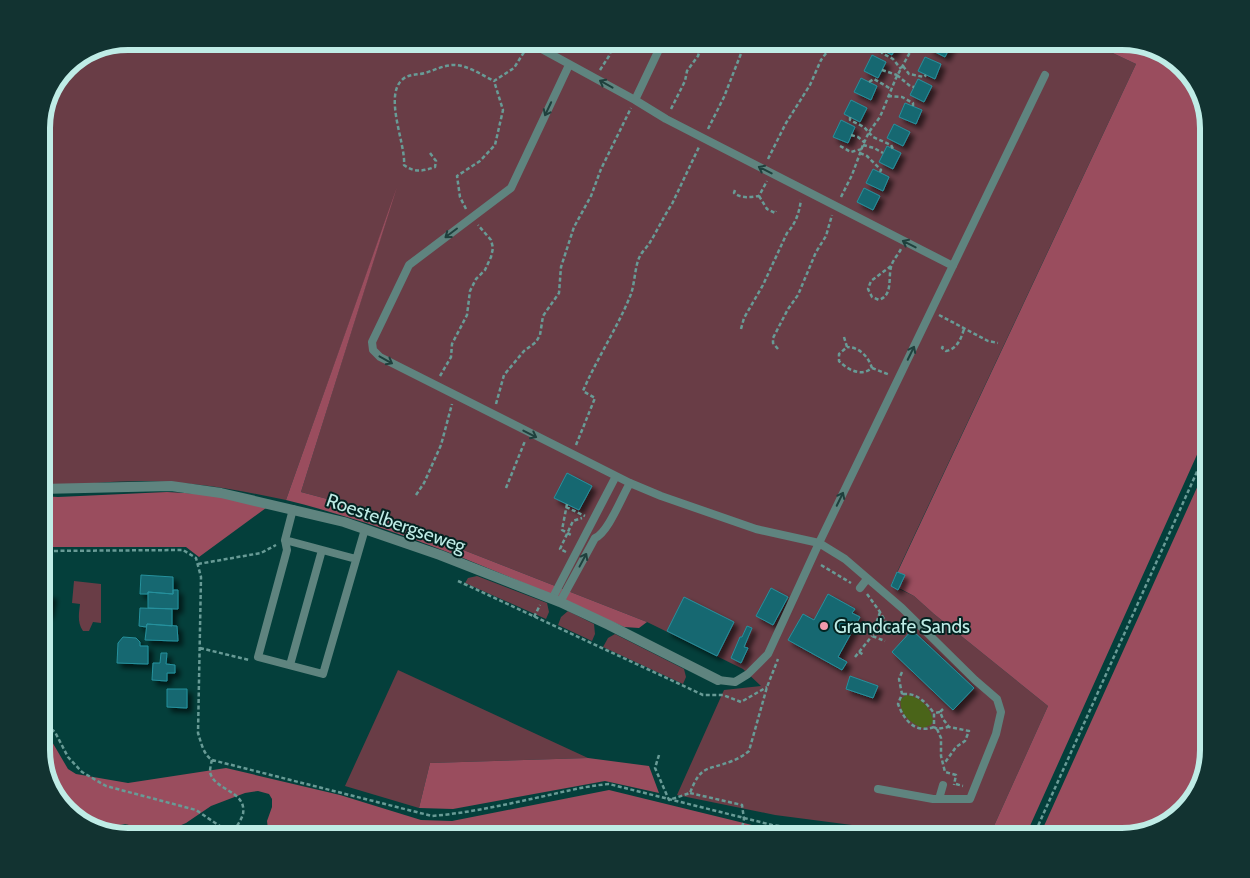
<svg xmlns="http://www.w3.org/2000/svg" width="1250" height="878" viewBox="0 0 1250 878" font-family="Cabin,sans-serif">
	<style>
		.green { fill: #693d46 }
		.forest { fill: #9a4d5e }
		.water { fill: #4a6419 }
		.building { fill: #156771; stroke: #26919d; filter: url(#shadow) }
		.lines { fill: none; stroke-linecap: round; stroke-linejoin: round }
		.path { stroke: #689b96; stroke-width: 2.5; stroke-dasharray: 4 2.5; stroke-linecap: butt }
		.lane { stroke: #5f847f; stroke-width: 8 }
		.street { stroke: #5f847f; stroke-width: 10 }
		.oneway { stroke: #1f403d }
		.poi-dot { fill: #f39aac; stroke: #032321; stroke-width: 2 }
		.labels { text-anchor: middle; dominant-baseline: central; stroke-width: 4; stroke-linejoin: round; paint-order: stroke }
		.street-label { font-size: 19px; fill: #bfece6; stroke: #032321 }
		.poi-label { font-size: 19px; fill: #bfece6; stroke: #032321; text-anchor: start }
		.rim { fill: none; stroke: #bfece6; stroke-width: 6 }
	</style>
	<defs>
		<filter id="shadow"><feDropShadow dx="4.5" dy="4.5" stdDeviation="2.5" flood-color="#0009"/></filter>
	</defs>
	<rect width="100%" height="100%" fill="#043f3b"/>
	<path class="green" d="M 128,41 L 1087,41 L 1136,64 L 891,585 L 914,596 L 934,614 L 1048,706 L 989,837 L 967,837 L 875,828 L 775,815 L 677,795 L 724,690 L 761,686 L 743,669 L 647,622 L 346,504 L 301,492 L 390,208 L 286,500 C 239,490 190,481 141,481 C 108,481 75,486 41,484 L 41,122 L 67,66 L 95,48 Z
		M 477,576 L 547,603 L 549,612 L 546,619 L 465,583 L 468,578 Z
		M 74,581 L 101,584 L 101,623 L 93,622 L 89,631 L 83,631 C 77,623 79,613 80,604 L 72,603 Z
		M 568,611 L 594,624 L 595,634 L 592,641 L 558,625 L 561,617 Z
		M 615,634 L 684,669 L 686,677 L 683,684 L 603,647 L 608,638 Z
		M 398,670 L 588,758 L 430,763 L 419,808 L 345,786 Z"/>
	<path class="forest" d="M 1087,41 L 1122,41 L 1164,54 L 1174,60 L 1200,89 L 1209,128 L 1209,428 L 1025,837 L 989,837 L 1048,706 L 934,614 L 914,596 L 895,586 L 891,586 L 1136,64 Z
		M 397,187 L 301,492 L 346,504 L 647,622 L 639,628 L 624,627 C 514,578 403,529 286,500 Z
		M 1209,461 L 1209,750 L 1194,799 L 1161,828 L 1122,837 L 1039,837 Z
		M 167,492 L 221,495 L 266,508 L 199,557 L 186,547 L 41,547 L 41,496 L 58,497 Z
		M 41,723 L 68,769 L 76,774 L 128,783 L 226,768 L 340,795 L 421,820 L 452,821 L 609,790 L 752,825 L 827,837 L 272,837 L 268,829 L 267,821 L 272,807 L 272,799 L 269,794 L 258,791 L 245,793 L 211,806 L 186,823 L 165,832 L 156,832 L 125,824 L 101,829 L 79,822 L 53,793 L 41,756 Z
		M 588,758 L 649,766 L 659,793 L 605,781 L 453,809 L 419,808 L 430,763 Z"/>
	<path class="water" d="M 906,695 C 920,696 931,708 933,721 L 931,725 L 923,728 C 911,724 898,713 901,699 Z"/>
	<path class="building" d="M 878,41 L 899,41 L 892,55 L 876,47 Z
		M 933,41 L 948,41 L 952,43 L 945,57 L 929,49 Z
		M 872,55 L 886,62 L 878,78 L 864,71 Z
		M 925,57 L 941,64 L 935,79 L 918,71 Z
		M 861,78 L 877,86 L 871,100 L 854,92 Z
		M 918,79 L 932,86 L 924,102 L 910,95 Z
		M 851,100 L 867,108 L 860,122 L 844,114 Z
		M 905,103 L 922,110 L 916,124 L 899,117 Z
		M 841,120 L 855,127 L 848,143 L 833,137 Z
		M 894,124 L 910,132 L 903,146 L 887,138 Z
		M 887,146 L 901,153 L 893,169 L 879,162 Z
		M 873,169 L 889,177 L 883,191 L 866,183 Z
		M 864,188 L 880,196 L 873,210 L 857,202 Z
		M 567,473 L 592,486 L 579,510 L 554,498 Z
		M 897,572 L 905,575 L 898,590 L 891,586 Z
		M 141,575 L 173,577 L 173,594 L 148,592 L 148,594 L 140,594 Z
		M 771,588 L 788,597 L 773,625 L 756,616 Z
		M 173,590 L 178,590 L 178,609 L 148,608 L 148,592 L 173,594 Z
		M 41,593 L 52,595 L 48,614 L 41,613 Z
		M 828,594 L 855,609 L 852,613 L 860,617 L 838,657 L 847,662 L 842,670 L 788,640 L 803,614 L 814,620 Z
		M 684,597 L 734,622 L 717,656 L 667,631 Z
		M 140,608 L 172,609 L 172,626 L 147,624 L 146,627 L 139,626 Z
		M 147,624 L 177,626 L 178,641 L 145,640 Z
		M 747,626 L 752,628 L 744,647 L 748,648 L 741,663 L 731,658 L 740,637 L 742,637 Z
		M 912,630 L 974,688 L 953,710 L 892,652 Z
		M 123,637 L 136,638 L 140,642 L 140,646 L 148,646 L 148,664 L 117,663 L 118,643 Z
		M 161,653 L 167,653 L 166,664 L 175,665 L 175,673 L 167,673 L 167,681 L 152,680 L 153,663 L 160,663 Z
		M 850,676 L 878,686 L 873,698 L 846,689 Z
		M 167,689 L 187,689 L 187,708 L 167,707 Z"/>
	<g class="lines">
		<path class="path" d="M 883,50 L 882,53 L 893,59 L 901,69
			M 903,66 L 909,74 L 924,77 L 926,75
			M 600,70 L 609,56 L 615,41
			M 882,70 L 897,75
			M 897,75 L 910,86 L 914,87
			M 869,82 L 874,79 L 891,89
			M 888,96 L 902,97 L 913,103 L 913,106
			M 671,109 L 685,81 L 687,71 L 698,56 L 703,41
			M 850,117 L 850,120 L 864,127 L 873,137 L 891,145 L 893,149
			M 708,129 L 724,97 L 742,51 L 748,41
			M 851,135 L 858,137 L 864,142
			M 863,145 L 874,148 L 883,153
			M 840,146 L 851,152 L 862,149
			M 430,153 L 436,161 L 435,167 C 424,171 414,173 404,165 C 406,144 383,95 403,79 C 409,74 417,75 425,73 C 435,70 444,65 454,65 C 467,65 482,75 494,81 L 514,68 L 524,52
			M 860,153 L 867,156 L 881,170 L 880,172
			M 768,159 L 786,123 L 810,85 L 821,60 L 835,41
			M 735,190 L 734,193 C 742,199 750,197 759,196 L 767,181
			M 759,196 L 767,209 L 775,213 L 776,211
			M 841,197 L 852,175 L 863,145 L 869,132 L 880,117 L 896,78 L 916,41
			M 466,209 L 460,197 L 457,176 L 480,161 L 495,145 L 503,110 L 494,81
			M 891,266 L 871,281 L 868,289 L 872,297 L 879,300 C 893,295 888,279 891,267 C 892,261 898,255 901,249
			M 939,315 L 988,341 L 998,343
			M 741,329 L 744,318 L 763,285 L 787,233 C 796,223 799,213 801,200
			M 844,337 L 847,347 L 839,354 L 839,361 C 848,370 861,377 872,368 C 868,356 859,347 847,347
			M 943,346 L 942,348 L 946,351 C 957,349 961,339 964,329
			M 778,349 L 773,343 L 773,338 L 788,309 L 798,295 L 816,252 L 826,236 L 832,215
			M 872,368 L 890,375
			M 440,376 L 451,357 L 452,344 L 467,315 L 470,291 L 476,279 L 485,270 L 491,257 L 493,248 L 491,240 L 478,225
			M 496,404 L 504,375 L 524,351 L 536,342 L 540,335 L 543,316 L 559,293 L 561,267 L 574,227 L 591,196 L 601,169 L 631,108
			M 576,445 L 595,398 L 583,391 C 597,358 618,327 631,294 C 635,282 635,265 640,256 C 642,252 646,248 649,244 C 657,231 664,216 672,204 L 699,147
			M 506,488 L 525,441
			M 416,495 L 424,483 L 441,445 L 452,404
			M 567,504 L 562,530 L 571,535
			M 566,507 L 585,516
			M 41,551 L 183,550 L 196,558 L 201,577 L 198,733 C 201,742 203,754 212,760 L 432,816 C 468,813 504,805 540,797 C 563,792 585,786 609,784 L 772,825 L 826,833 L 876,837
			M 566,552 L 560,549 L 573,521 L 582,518
			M 198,564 L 261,553 L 276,545
			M 821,565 L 851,583
			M 458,581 L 703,695 L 723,695 L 741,702 L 767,687
			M 867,594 L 880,612 L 892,633
			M 880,612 L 872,636 L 885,641
			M 534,617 L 540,605
			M 200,648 L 249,660
			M 859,652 L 864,655
			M 855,657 L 872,636
			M 902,672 L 899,679 L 902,694 L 898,704 C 904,720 915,734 934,727
			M 903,694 C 918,693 925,702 934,713
			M 943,709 L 940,712 L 943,719 L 949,727 L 969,731 L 965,741 L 956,747 L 944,764
			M 940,712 L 934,713 L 934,727 L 937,729 L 948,727
			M 41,714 L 46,769
			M 41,721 L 55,732 L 68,757 L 82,772 L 106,786 L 196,810 L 236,837
			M 937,729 L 941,738 L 941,756 L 945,772 L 956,775 L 954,785
			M 659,755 L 655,768 L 669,800 L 690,793 C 701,764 707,771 732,761 C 738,759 744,755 749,751 L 767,687 L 778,659
			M 212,760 C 211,763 210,769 210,772 C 214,791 247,790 243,814 C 241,821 235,828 232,835
			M 956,784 L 963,786
			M 690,793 L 742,805 L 744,819 L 740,837
			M 1033,837 L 1209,445"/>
		<path class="lane" d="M 527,41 L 635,100 L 666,119 L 953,266
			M 569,65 L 511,188 L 409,265 L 372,342 L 373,350 L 380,357 L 630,483 L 661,496 L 756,529 L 819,543 L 845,559 L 902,608 L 975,680 L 997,699 L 1001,712 L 996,734 L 970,799 L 933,799 L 878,789
			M 635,100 L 663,41
			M 293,509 L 285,540 L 287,550 L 258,657 L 323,674 L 365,529
			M 285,540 L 356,559
			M 860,588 L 867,579
			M 552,599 L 616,476
			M 560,602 L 595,538 C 608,533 622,496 630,483
			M 290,665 L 322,550
			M 718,680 L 735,682 L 748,674 L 768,654 L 819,543 L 1045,75
			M 939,799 L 943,785"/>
		<path class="street" d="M 41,489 L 171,486 L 221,493 L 344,522 L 440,555 L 560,602 L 609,625 L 718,680"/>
	</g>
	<defs><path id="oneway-shaft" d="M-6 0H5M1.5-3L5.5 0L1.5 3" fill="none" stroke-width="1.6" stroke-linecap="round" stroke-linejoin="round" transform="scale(1.25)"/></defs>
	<g class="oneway">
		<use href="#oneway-shaft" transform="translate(606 84) rotate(-151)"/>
		<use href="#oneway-shaft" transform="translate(548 109) rotate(115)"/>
		<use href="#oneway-shaft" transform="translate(765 170) rotate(-153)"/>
		<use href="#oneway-shaft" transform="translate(451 233) rotate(143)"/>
		<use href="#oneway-shaft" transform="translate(909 244) rotate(-153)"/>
		<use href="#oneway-shaft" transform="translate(911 353) rotate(-64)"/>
		<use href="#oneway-shaft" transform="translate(386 360) rotate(29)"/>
		<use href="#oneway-shaft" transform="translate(530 434) rotate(27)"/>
		<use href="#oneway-shaft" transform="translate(840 499) rotate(-64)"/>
		<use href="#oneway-shaft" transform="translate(583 560) rotate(-62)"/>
	</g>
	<circle class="poi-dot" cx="824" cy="626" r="5"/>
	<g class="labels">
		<g class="street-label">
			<text transform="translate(396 523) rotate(19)">Roestelbergseweg</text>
		</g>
		<g class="poi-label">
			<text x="834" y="626">Grandcafe Sands</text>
		</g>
	</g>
	<path d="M0 0H1250V878H0ZM128 50H1122A78 78 0 0 1 1200 128V750A78 78 0 0 1 1122 828H128A78 78 0 0 1 50 750V128A78 78 0 0 1 128 50Z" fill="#123331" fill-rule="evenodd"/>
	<path class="rim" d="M128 50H1122A78 78 0 0 1 1200 128V750A78 78 0 0 1 1122 828H128A78 78 0 0 1 50 750V128A78 78 0 0 1 128 50Z"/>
</svg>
